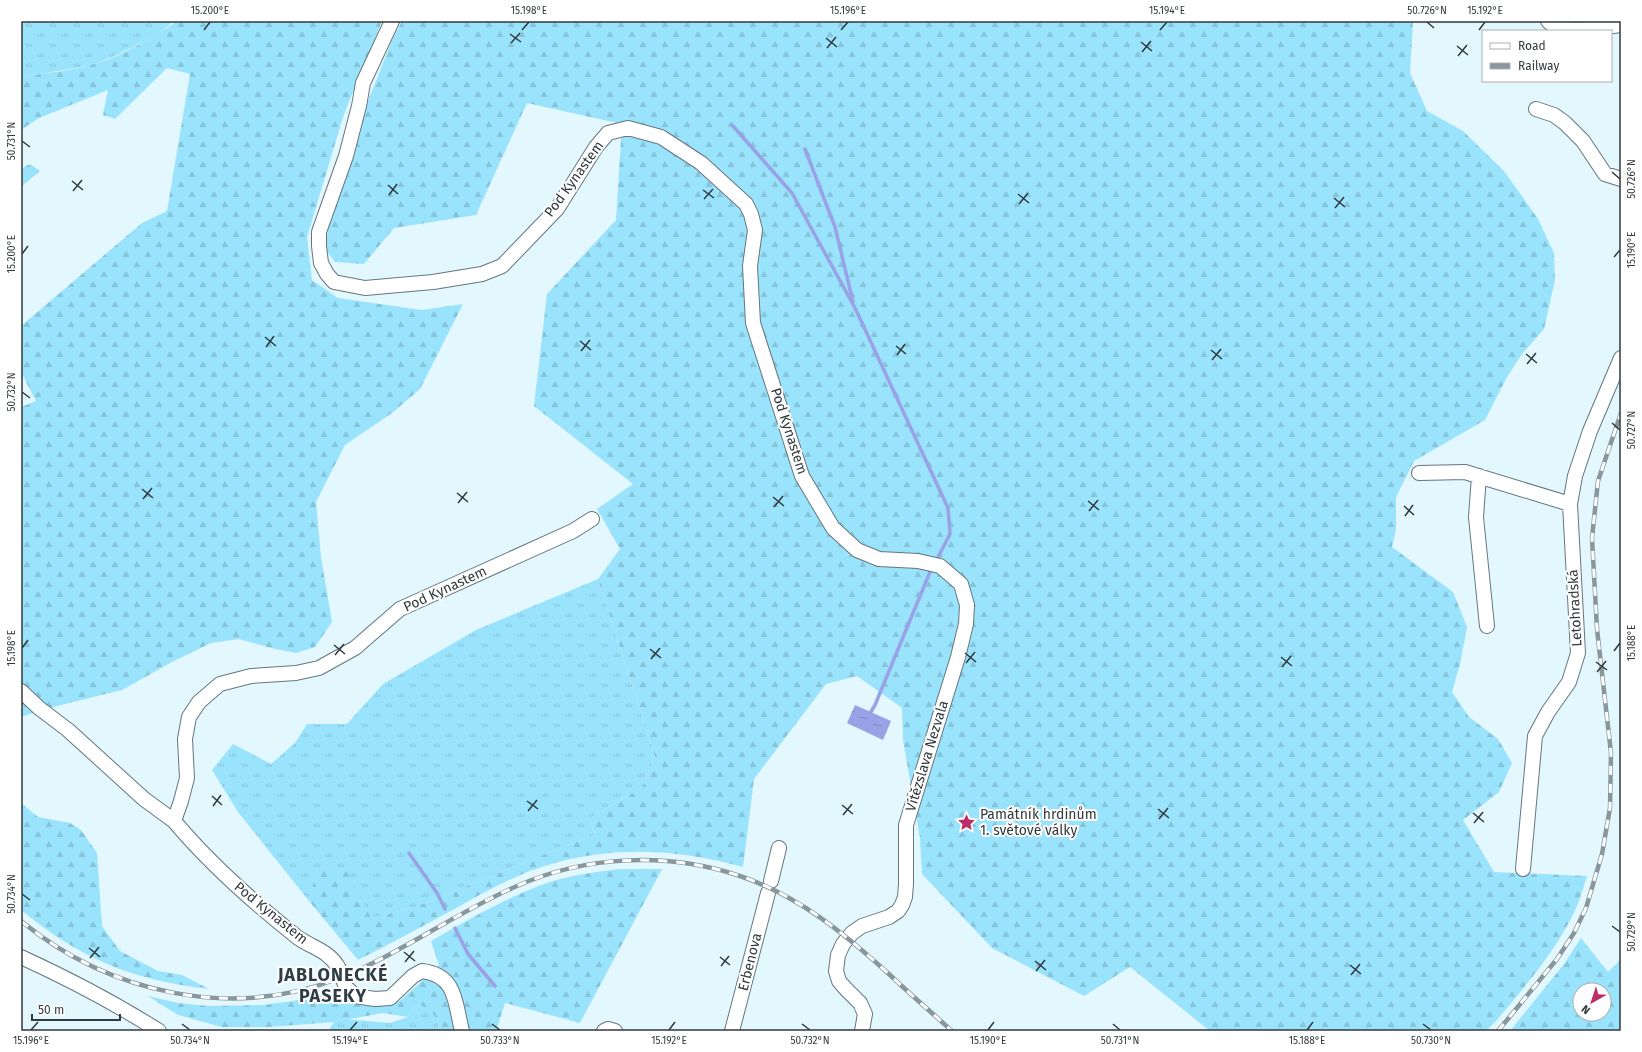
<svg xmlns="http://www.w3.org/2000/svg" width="1642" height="1052" viewBox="0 0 1642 1052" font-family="'Fira Sans',sans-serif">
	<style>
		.grass { fill: url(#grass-tufts) }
		.forest { fill: url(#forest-firs); fill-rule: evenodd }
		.water { fill: url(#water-ripples) }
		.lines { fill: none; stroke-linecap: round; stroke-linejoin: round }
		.stream { stroke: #99a2e6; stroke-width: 3.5 }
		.minor-casing { stroke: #65767d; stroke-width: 16 }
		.minor { stroke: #fff; stroke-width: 14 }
		.rail-casing { stroke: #89979c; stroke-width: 4.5 }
		.rail { stroke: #fff; stroke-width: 3; stroke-dasharray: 9; stroke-linecap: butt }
		.minor-bridge-casing { stroke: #65767d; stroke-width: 16; stroke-linecap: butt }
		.minor-bridge { stroke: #fff; stroke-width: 14 }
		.ticks { fill: none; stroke: #31393c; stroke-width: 1.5 }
		.labels { text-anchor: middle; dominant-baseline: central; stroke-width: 4; stroke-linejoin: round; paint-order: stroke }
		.street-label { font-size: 14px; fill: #31393c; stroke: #fff }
		.poi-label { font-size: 14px; fill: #31393c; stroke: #fff; text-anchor: start }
		.district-label { font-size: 18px; font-weight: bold; letter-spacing: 1px; fill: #2e3e44; stroke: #fff }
		.neatline { fill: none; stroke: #31393c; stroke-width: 1.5 }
		.ticks-label { font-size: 10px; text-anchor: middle; fill: #31393c }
	</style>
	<defs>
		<pattern id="grass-tufts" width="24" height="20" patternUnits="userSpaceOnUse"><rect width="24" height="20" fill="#9ae3fc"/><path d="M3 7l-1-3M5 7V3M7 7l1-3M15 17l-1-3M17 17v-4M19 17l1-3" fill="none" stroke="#85c4d9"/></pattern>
		<pattern id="forest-firs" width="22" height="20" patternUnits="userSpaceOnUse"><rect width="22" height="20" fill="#9ae3fc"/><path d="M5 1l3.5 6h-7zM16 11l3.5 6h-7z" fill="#85c4d9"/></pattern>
		<pattern id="water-ripples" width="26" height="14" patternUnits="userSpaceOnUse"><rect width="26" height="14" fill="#99a2e6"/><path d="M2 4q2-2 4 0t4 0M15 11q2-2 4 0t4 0" fill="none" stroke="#7d85bc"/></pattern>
	</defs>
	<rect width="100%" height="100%" fill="#e3f7fe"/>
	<path class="grass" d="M 21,21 L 174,21 L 157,35 L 119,54 L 93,65 L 21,77 Z
		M 598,579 L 655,757 L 642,787 L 590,818 L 594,835 L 412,908 L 371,918 L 316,871 L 309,901 L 238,812 L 212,770 L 233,744 L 271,764 L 295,743 L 307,724 L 347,724 L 383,684 L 476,630 Z
		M 421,1005 L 434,1015 L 439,1023 L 436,1031 L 331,1031 L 330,1028 L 334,1022 L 345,1019 L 390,1023 L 408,1017 L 414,1007 Z"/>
	<path class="forest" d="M 177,21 L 382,21 L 344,114 L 307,237 L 312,280 L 338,298 L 422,310 L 463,304 L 420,389 L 392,413 L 345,445 L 316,502 L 321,557 L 332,622 L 315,647 L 296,653 L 271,648 L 239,639 L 211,643 L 172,662 L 122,690 L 45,709 L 21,686 L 21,407 L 36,401 L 21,372 L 21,326 L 142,223 L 167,211 L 190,74 L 167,68 L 115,119 L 103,115 L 108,90 L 39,118 L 21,130 L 21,77 C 44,73 69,71 91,65 C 119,58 154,37 177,21 Z
		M 402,21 L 1413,21 L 1410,73 L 1427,111 L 1463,131 L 1504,171 L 1538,219 L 1554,253 L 1555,280 L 1544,329 L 1522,354 L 1507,377 L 1485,420 L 1414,461 L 1396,497 L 1396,529 L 1392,547 L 1453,592 L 1467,627 L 1460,664 L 1452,692 L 1469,717 L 1498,739 L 1512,763 L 1499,792 L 1463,820 L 1494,872 L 1587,876 C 1584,886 1581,896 1577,906 C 1558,949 1526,985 1496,1021 L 1486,1031 L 1210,1031 L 1130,967 L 1084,996 L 992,948 L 922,874 L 920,838 L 903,740 L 902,708 L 857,676 L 826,684 L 754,779 L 743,867 C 677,849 611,845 545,866 C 515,875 487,891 460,906 C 426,924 392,943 358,960 L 309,901 L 316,871 L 345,868 L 371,918 L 412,908 L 594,835 L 590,818 L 642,787 L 655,757 L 598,579 L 620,549 L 597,509 L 633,484 L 534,406 L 547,294 L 616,220 L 622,124 L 527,103 L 476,215 L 394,228 L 364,264 L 335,262 L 325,249 L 331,212 L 354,156 L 365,109 L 392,40 Z
		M 30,164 L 40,171 L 21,187 L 21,169 Z
		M 21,695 L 36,712 L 21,717 Z
		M 21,803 L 38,817 L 70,823 L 81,830 L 97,853 L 102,926 L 120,951 L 158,971 L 182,975 L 209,989 C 132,980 81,959 21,910 Z
		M 619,869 L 662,869 L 580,1023 L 505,1003 L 496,1031 L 436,1031 L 439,1023 L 434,1015 L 421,1005 L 414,1007 L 408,1017 L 383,1013 L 350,1019 L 345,1019 L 334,1022 L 270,1027 L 222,1027 L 178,1015 L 148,996 L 178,1003 L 208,1006 L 263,1005 L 293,1001 L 319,994 L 344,1001 L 400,1001 L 439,965 L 431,941 C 469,920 508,896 550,882 C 572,875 596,872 619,869 Z
		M 1581,938 L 1608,972 L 1621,959 L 1621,1031 L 1510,1031 L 1564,964 ZM 1580,990 L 1604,990 L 1604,1014 L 1580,1014 Z"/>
	<path class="water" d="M 855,705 L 891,721 L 883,740 L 847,723 Z"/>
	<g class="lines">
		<path class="stream" d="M 732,125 L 792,193 L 855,308 L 948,508 L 950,534 L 936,561
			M 805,149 L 835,227 L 853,302
			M 869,715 L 875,705 L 930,572
			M 409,853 L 437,893 L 445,909
			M 455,928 L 468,954 L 495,986"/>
		<defs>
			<path id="minor" d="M 392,21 L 363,83 L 359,106 L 346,156 L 319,232 L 319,246 L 321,263 L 327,274 L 334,282 L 365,288 L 433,282 L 482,274 L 502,266 L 557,209 L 596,147 L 608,133 L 628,128 L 661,137 L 701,163 L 746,204 L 751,214 L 755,230 L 750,266 L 753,323 L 802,476 L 833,528 L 857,550 L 879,559 L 918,561 L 940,566 L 961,584 L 967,605 L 966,624 L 958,657 L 906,825 L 906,884 L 905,897 L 902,905 L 898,911 L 889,917 L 862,926 L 852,933 L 843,944 L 838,955 L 836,971 L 839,981 L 845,988 L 860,1003 L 865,1014 L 862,1031
				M 1548,21 C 1563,36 1602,27 1621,25
				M 1536,109 L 1554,115 L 1565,123 L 1583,141 L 1605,174 L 1621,179
				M 1419,473 L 1465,472 L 1570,504
				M 1479,476 L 1476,517 L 1487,626
				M 21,691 L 39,708 L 68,730 L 144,799 L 174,821
				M 1523,869 L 1535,736 L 1548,712 L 1569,682 L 1578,653 L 1570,504 L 1575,476 L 1590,431 L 1621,358
				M 771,881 L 779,848
				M 21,957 C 69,979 115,1003 159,1031
				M 338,967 C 328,950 312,948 297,937 C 253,902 210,864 174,821 L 181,801 L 187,778 L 185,739 L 189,717 L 199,702 L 220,684 L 251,676 L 296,673 L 319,668 L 355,648 L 400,609 L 573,531 L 592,519
				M 346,987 L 355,996 L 375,999 L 390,998 L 413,976 L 422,971 C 457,975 455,1004 462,1031
				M 604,1031 L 608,1029 L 615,1031
				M 732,1031 L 768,893"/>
		</defs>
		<use href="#minor" class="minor-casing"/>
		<use href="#minor" class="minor"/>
		<defs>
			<path id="rail" d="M 21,921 C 110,994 233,1021 342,977 C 403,952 457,912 517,886 C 587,855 668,852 740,876 C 799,896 845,934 890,975 C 910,994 931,1012 952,1031
				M 1498,1031 L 1557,959 L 1574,933 L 1586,908 L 1602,854 L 1610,808 L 1611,753 L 1597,629 L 1592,538 L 1598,481 L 1621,413"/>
		</defs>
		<use href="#rail" class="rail-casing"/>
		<use href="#rail" class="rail"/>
		<defs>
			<path id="minor-bridge" d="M 338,967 L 346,987"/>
		</defs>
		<use href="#minor-bridge" class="minor-bridge-casing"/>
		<use href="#minor-bridge" class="minor-bridge"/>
	</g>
	<path class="ticks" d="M 1427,22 L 1434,28M 204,30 L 210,22M 522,30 L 529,22M 841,30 L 848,22M 1160,30 L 1167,22M 1479,30 L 1485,22M 510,34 L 521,42M 826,38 L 837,47M 1141,42 L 1152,51M 511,43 L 520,33M 1457,46 L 1468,55M 827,48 L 836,37M 1142,52 L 1151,41M 1458,56 L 1467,45M 22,141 L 30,147M 1612,172 L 1620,179M 72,181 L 83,190M 388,185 L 398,194M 703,190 L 714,198M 73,191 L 82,180M 1018,194 L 1029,203M 389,195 L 397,184M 1334,198 L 1345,207M 704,199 L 713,189M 1019,204 L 1028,193M 1335,208 L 1344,197M 22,254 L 28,246M 1614,257 L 1620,250M 265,337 L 276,346M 580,341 L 591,350M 896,346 L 906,354M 266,347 L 274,336M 1211,350 L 1222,359M 581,351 L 590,340M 1526,354 L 1537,363M 897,355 L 905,344M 1212,360 L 1221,349M 1527,364 L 1536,353M 22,392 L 30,398M 1612,423 L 1620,430M 142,489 L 153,498M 457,493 L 468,502M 773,497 L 784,506M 143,499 L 152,488M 1088,501 L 1099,510M 458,503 L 467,492M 1404,506 L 1414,515M 774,507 L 783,496M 1089,511 L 1098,500M 1405,516 L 1413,505M 334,645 L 345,654M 22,648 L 28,640M 650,649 L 661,658M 1614,651 L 1620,643M 965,653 L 976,662M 335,655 L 344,644M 1281,657 L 1292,666M 651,659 L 660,648M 1596,662 L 1607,670M 966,663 L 975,652M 1282,667 L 1291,656M 1597,672 L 1606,661M 212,796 L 222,805M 527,801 L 538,809M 842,805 L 853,814M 213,806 L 221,795M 1158,809 L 1169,818M 528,811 L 537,800M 1473,813 L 1484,822M 843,815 L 852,804M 1159,819 L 1168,808M 1474,823 L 1483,812M 22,894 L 30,900M 1612,926 L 1620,932M 89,948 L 100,957M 404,952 L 415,961M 720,957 L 730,965M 90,958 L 99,947M 1035,961 L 1046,970M 405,962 L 414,951M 1350,965 L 1361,974M 721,966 L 729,956M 1036,971 L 1045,960M 1351,975 L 1360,964M 182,1024 L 190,1030M 492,1024 L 500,1030M 802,1024 L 810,1030M 1113,1024 L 1120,1030M 1423,1024 L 1431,1030M 31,1030 L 38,1022M 350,1030 L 357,1022M 669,1030 L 675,1022M 988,1030 L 994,1022M 1307,1030 L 1313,1022"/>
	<defs>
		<symbol id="sight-bare" viewBox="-9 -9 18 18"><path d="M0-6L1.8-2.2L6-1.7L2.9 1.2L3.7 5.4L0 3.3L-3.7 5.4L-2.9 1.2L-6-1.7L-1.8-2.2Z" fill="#ba2f68" stroke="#fff" stroke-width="2.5" paint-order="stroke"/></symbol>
	</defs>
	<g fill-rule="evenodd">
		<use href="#sight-bare" x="954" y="810" width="25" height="25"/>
	</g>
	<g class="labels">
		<g class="street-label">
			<text transform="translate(574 179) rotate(-54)">Pod Kynastem</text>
			<text transform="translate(789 431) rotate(72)">Pod Kynastem</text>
			<text transform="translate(445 589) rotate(-25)">Pod Kynastem</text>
			<text transform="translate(1575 608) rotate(-93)">Letohradská</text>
			<text transform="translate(927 756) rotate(-73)">Vítězslava Nezvala</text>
			<text transform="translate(271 913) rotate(39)">Pod Kynastem</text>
			<text transform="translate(750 962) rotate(-76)">Erbenova</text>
		</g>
		<g class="poi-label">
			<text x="980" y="814">Památník hrdinům<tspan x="980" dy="16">1. světové války</tspan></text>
		</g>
		<g class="district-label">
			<text x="333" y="975">JABLONECKÉ<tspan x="333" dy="21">PASEKY</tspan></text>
		</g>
	</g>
	<rect width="1642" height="1052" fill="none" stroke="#ffffff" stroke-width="44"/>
	<rect x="1482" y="30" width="130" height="52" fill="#ffffff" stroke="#adb0b1"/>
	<rect x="1490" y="43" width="20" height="6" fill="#ffffff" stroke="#adb0b1"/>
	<text x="1518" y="50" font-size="12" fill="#31393c">Road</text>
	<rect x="1490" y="63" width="20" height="6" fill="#89979c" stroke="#adb0b1"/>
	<text x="1518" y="70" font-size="12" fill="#31393c">Railway</text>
	<g transform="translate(1592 1002) rotate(219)"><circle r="19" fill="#ffffff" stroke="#adb0b1"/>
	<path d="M0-3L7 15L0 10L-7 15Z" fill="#ba2f68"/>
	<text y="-6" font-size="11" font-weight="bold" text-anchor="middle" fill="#31393c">N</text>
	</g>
	<path d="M32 1014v6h88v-6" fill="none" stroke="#31393c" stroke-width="2"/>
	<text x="38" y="1014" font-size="12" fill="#31393c" stroke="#ffffff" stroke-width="3" paint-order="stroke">50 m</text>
	<rect x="22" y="22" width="1598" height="1008" class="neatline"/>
	<g class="ticks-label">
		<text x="210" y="14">15.200°E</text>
		<text x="529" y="14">15.198°E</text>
		<text x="848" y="14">15.196°E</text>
		<text x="1167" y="14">15.194°E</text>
		<text x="1427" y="14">50.726°N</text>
		<text x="1485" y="14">15.192°E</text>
		<text transform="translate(11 141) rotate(-90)" y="4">50.731°N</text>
		<text transform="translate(1631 179) rotate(-90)" y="4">50.726°N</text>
		<text transform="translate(1631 250) rotate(-90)" y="4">15.190°E</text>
		<text transform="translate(11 254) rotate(-90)" y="4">15.200°E</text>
		<text transform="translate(11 392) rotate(-90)" y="4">50.732°N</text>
		<text transform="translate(1631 430) rotate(-90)" y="4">50.727°N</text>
		<text transform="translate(1631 643) rotate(-90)" y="4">15.188°E</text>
		<text transform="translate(11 648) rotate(-90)" y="4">15.198°E</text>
		<text transform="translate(11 894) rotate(-90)" y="4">50.734°N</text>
		<text transform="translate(1631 932) rotate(-90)" y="4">50.729°N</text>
		<text x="31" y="1044">15.196°E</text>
		<text x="190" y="1044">50.734°N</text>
		<text x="350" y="1044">15.194°E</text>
		<text x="500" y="1044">50.733°N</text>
		<text x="669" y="1044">15.192°E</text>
		<text x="810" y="1044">50.732°N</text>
		<text x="988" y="1044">15.190°E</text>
		<text x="1120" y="1044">50.731°N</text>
		<text x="1307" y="1044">15.188°E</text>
		<text x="1431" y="1044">50.730°N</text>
	</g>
</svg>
